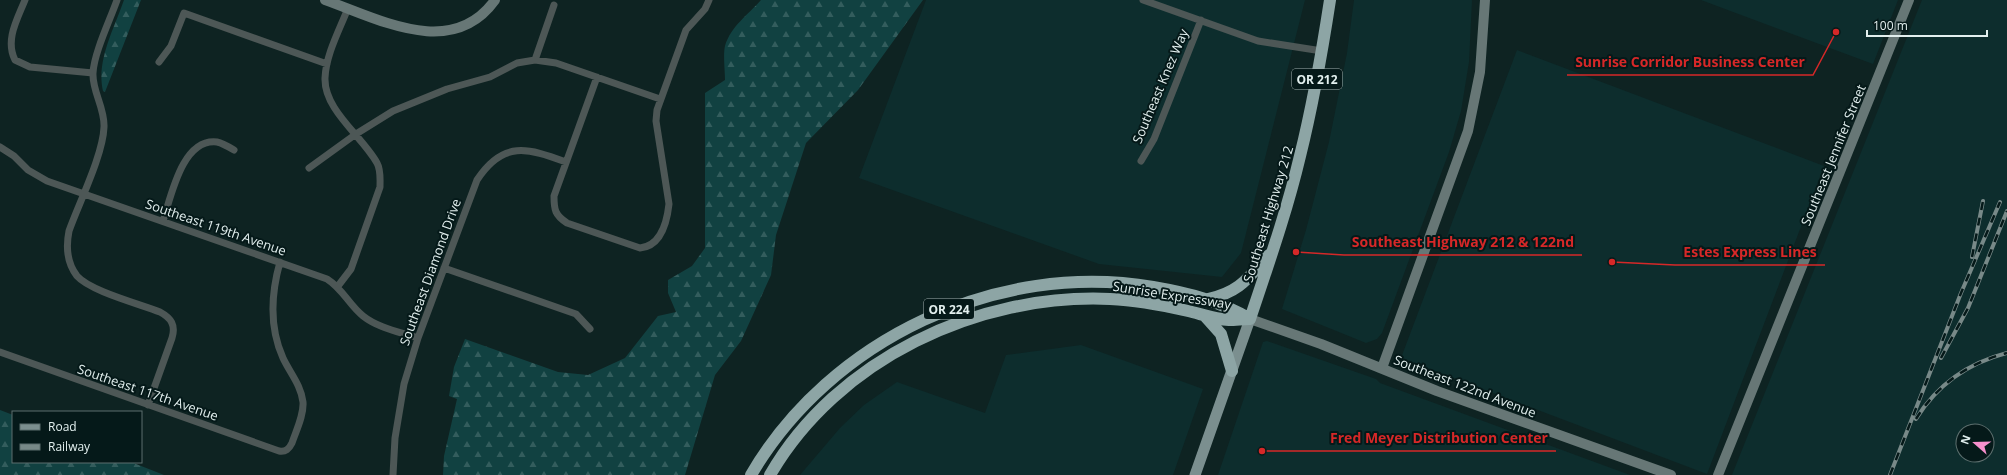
<svg xmlns="http://www.w3.org/2000/svg" width="2007" height="475" viewBox="0 0 2007 475" font-family="'Open Sans',sans-serif">
	<style>
		.built { fill: #0d2d2d; fill-rule: evenodd }
		.forest { fill: url(#forest-firs) }
		.lines { fill: none; stroke-linecap: round; stroke-linejoin: round }
		.street { stroke: #4d5756; stroke-width: 7 }
		.secondary { stroke: #677776; stroke-width: 10 }
		.primary { stroke: #7b8f8f; stroke-width: 11 }
		.highway { stroke: #8da5a5; stroke-width: 12 }
		.rail-casing { stroke: #788988; stroke-width: 4 }
		.rail { stroke: #051919; stroke-width: 2.5; stroke-dasharray: 8; stroke-linecap: butt }
		.labels { text-anchor: middle; dominant-baseline: central; stroke-width: 4; stroke-linejoin: round; paint-order: stroke }
		.shield { fill: #051919; stroke: #a0afae; stroke-width: 1 }
		.shield-label { font-size: 12px; font-weight: bold; fill: #e2efee }
		.street-label { font-size: 13px; fill: #e2efee; stroke: #051919 }
		.leader { fill: none; stroke: #d62828; stroke-width: 1.5 }
		.callout-dot { fill: #d62828; stroke: #051919; stroke-width: 1.5 }
		.callout-label { font-size: 14px; text-anchor: middle; font-weight: bold; fill: #d62828; stroke: #051919; stroke-width: 4; stroke-linejoin: round; paint-order: stroke }
	</style>
	<defs>
		<pattern id="forest-firs" width="22" height="20" patternUnits="userSpaceOnUse"><rect width="22" height="20" fill="#114141"/><path d="M5 1l3.5 6h-7zM16 11l3.5 6h-7z" fill="#335d5d"/></pattern>
	</defs>
	<rect width="100%" height="100%" fill="#0e2322"/>
	<path class="built" d="M 926,0 L 1305,0 L 1241,253 L 1222,277 L 1099,264 L 859,178 Z
		M 1354,0 L 1472,0 L 1469,62 L 1461,111 L 1449,152 L 1382,333 L 1377,339 L 1366,343 L 1282,309 L 1306,230 L 1329,142 L 1347,53 Z
		M 1701,0 L 1898,0 L 1873,64 Z
		M 1922,0 L 2007,0 L 2007,475 L 1732,475 ZM 1963,431 L 1987,431 L 1987,455 L 1963,455 Z
		M 1517,50 L 1824,166 L 1707,474 L 1401,358 Z
		M 1267,341 L 1376,379 L 1380,383 L 1630,475 L 1218,475 L 1263,342 Z
		M 1081,345 L 1203,389 L 1173,475 L 800,475 L 840,428 L 864,405 L 897,382 L 985,413 L 1006,355 Z"/>
	<path class="forest" d="M 124,0 L 141,0 L 105,92 L 103,91 C 96,61 114,29 124,0 Z
		M 761,0 L 923,0 L 858,90 L 806,143 L 776,235 L 771,275 L 741,341 L 715,375 L 685,475 L 443,475 L 444,456 L 457,399 L 449,396 L 454,367 L 465,339 L 558,372 L 588,375 L 625,358 L 658,316 L 676,312 L 668,293 L 668,280 L 692,266 L 705,248 L 705,93 L 725,80 C 725,71 723,54 725,46 C 731,26 748,15 761,0 Z
		M 0,410 L 13,415 L 13,462 L 131,462 L 164,475 L 0,475 Z"/>
	<g class="lines">
		<path class="street" d="M 25,0 C 17,20 5,40 15,60 L 30,67 L 93,73
			M 117,0 C 110,20 94,53 93,73 C 92,91 105,108 104,127 C 103,155 79,203 69,231 C 66,246 67,263 77,276 C 90,291 140,304 160,312 C 171,318 176,325 172,338 L 148,405
			M 1143,0 L 1258,41 L 1322,51
			M 535,60 L 554,5
			M 159,62 L 171,46 L 184,13 L 327,64
			M 597,77 L 554,196 C 554,210 555,215 567,223 L 640,248 C 661,246 667,222 669,204 L 656,121 L 657,110 L 686,30 L 705,9 L 709,0
			M 0,147 L 14,156 L 28,170 L 47,181 L 327,279 C 343,289 349,305 363,316 C 378,328 400,332 418,338
			M 1141,161 L 1154,139 L 1201,20
			M 309,168 L 356,134 L 393,111 L 447,89 L 490,77 L 517,63 L 535,60 L 556,63 L 660,99
			M 163,221 C 171,197 182,138 217,142 C 222,143 229,147 234,150
			M 444,268 L 576,314 L 590,329
			M 338,286 L 351,269 L 380,187 C 380,179 381,170 377,163 C 362,136 324,110 325,78 C 326,54 340,29 348,8
			M 0,352 L 279,451 C 286,452 289,449 292,443 C 296,431 304,415 303,402 C 301,385 290,373 283,358 C 269,327 271,294 280,262
			M 393,475 L 395,438 L 404,384 L 418,338 L 477,180 C 503,140 528,148 566,162"/>
		<path class="secondary" d="M 325,0 C 379,19 452,60 495,0
			M 1250,319 L 1321,344 L 1437,391 L 1671,475
			M 1382,368 L 1468,131 L 1480,72 L 1485,0
			M 1718,475 L 1909,0"/>
		<path class="primary" d="M 1195,475 L 1250,319"/>
		<path class="highway" d="M 1208,299 C 1240,292 1248,278 1269,255
			M 1204,315 L 1221,334 L 1232,371
			M 1250,319 C 1268,265 1287,211 1300,156 C 1313,104 1322,52 1330,0
			M 751,475 C 830,339 999,260 1153,287 C 1188,293 1220,301 1250,319
			M 770,475 C 837,359 978,293 1110,299 C 1137,300 1162,305 1188,311 C 1201,314 1215,319 1229,320 C 1236,320 1243,319 1250,319"/>
		<defs>
			<path id="rail" d="M 1972,257 L 1983,201
				M 1941,358 L 1968,308 L 2007,211
				M 1916,419 C 1937,385 1968,363 2007,353
				M 1890,475 L 1961,293 L 2000,202"/>
		</defs>
		<use href="#rail" class="rail-casing"/>
		<use href="#rail" class="rail"/>
	</g>
	<g class="labels">
		<g class="shield">
			<rect x="1292" y="69" width="50" height="20" rx="3"/>
			<rect x="924" y="299" width="50" height="20" rx="3"/>
		</g>
		<g class="shield-label">
			<text x="1317" y="79">OR 212</text>
			<text x="949" y="309">OR 224</text>
		</g>
		<g class="street-label">
			<text transform="translate(1160 86) rotate(-67)">Southeast Knez Way</text>
			<text transform="translate(1833 155) rotate(-68)">Southeast Jennifer Street</text>
			<text transform="translate(1268 214) rotate(-73)">Southeast Highway 212</text>
			<text transform="translate(216 227) rotate(19)">Southeast 119th Avenue</text>
			<text transform="translate(430 272) rotate(-70)">Southeast Diamond Drive</text>
			<text transform="translate(1172 295) rotate(9)">Sunrise Expressway</text>
			<text transform="translate(1465 386) rotate(21)">Southeast 122nd Avenue</text>
			<text transform="translate(148 392) rotate(19)">Southeast 117th Avenue</text>
		</g>
	</g>
	<path class="leader" d="M1836 32L1813 75H1567M1296 252L1344 255H1582M1612 262L1675 265H1825M1262 451L1322 451H1556"/>
	<g class="callout-dot">
		<circle cx="1836" cy="32" r="4"/>
		<circle cx="1296" cy="252" r="4"/>
		<circle cx="1612" cy="262" r="4"/>
		<circle cx="1262" cy="451" r="4"/>
	</g>
	<g class="callout-label">
		<text x="1690" y="67">Sunrise Corridor Business Center</text>
		<text x="1463" y="247">Southeast Highway 212 &amp; 122nd</text>
		<text x="1750" y="257">Estes Express Lines</text>
		<text x="1439" y="443">Fred Meyer Distribution Center</text>
	</g>
	<rect x="12" y="411" width="130" height="52" fill="#051919" stroke="#5d6f6e"/>
	<rect x="20" y="424" width="20" height="6" fill="#7b8f8f" stroke="#5d6f6e"/>
	<text x="48" y="431" font-size="12" fill="#e2efee">Road</text>
	<rect x="20" y="444" width="20" height="6" fill="#788988" stroke="#5d6f6e"/>
	<text x="48" y="451" font-size="12" fill="#e2efee">Railway</text>
	<g transform="translate(1975 443) rotate(290)"><circle r="19" fill="#051919" stroke="#5d6f6e"/>
	<path d="M0-3L7 15L0 10L-7 15Z" fill="#f790cd"/>
	<text y="-6" font-size="11" font-weight="bold" text-anchor="middle" fill="#e2efee">N</text>
	</g>
	<path d="M1867 30v6h120v-6" fill="none" stroke="#e2efee" stroke-width="2"/>
	<text x="1873" y="30" font-size="12" fill="#e2efee" stroke="#051919" stroke-width="3" paint-order="stroke">100 m</text>
</svg>
